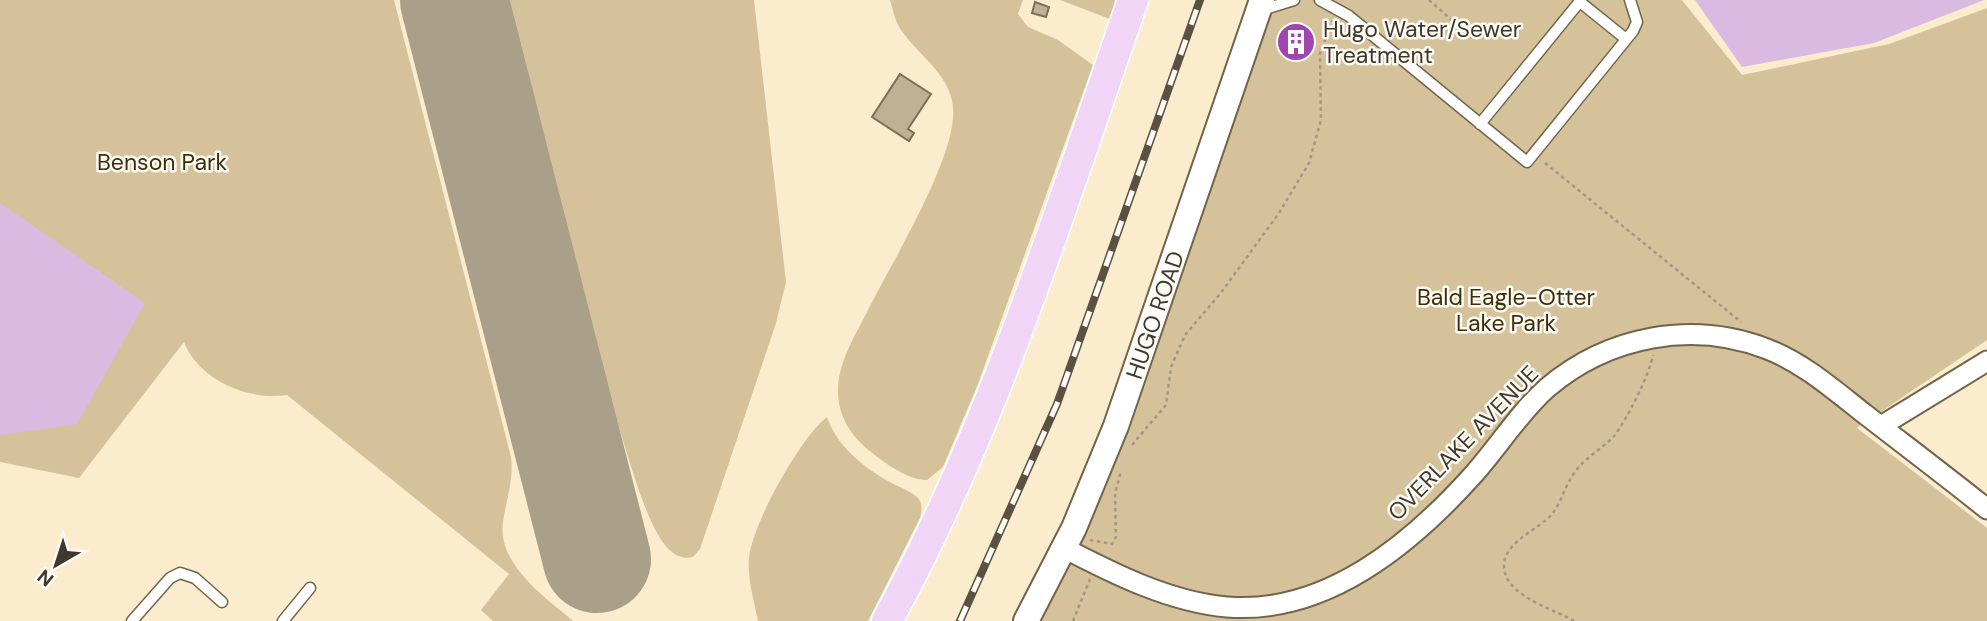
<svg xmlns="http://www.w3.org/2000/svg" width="1987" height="621" viewBox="0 0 1987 621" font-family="'DM Sans',sans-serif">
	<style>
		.green { fill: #d6c29a }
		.water { fill: #dbbae2 }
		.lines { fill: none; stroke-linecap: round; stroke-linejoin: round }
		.runway { stroke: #aa9f88; stroke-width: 108 }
		.building { fill: #bfb195; stroke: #7c6f54; stroke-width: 2 }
		.service-casing { stroke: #71644a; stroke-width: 13 }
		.minor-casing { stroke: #71644a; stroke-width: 23 }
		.tertiary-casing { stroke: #71644a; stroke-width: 28 }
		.primary-casing { stroke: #fff; stroke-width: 33 }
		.path { stroke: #a29782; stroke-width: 2.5; stroke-dasharray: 3.5 3.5; stroke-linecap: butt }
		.service { stroke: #fff; stroke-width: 10 }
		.minor { stroke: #fff; stroke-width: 19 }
		.tertiary { stroke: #fff; stroke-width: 24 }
		.primary { stroke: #f0d5f6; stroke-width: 30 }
		.rail-casing { stroke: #595243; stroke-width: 8 }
		.rail { stroke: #fdfbf5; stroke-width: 5; stroke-dasharray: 16; stroke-linecap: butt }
		.labels { text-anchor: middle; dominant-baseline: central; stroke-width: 5; stroke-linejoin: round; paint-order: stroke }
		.poi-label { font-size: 23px; fill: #3f392d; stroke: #fdfbf5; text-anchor: start }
		.park-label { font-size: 23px; fill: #3f2f08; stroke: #fdfbf5 }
		.street-label { font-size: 23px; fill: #3f392d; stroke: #fdfbf5 }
	</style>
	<rect width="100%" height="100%" fill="#fbecce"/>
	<path class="green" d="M 0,0 L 394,0 L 511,457 C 514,480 506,500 503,522 C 497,564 545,597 573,621 L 493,621 L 481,610 L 509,574 L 287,395 C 248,401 199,380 184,342 L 79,478 L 0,462 Z
		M 507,0 L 754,0 L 786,282 L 776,323 L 700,549 L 693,557 C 682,560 672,554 665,545 C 645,521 626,449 616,417 Z
		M 890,0 L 1023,0 L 1018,14 L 1028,27 L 1058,40 L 1093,65 L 978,384 L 943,467 L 927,480 C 908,480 886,464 871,452 C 852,437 839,418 838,394 C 837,365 853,339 866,314 C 891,264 948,171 953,119 C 957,78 922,60 901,30 C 895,21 893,10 890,0 Z
		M 1060,0 L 1116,0 L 1110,19 Z
		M 1262,0 L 1682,0 L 1742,75 L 1889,44 L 1987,8 L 1987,340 L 1857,428 L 1987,528 L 1987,621 L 1026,621 L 1054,568 Z
		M 827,417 C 837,446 862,466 888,481 C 897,486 909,490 917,497 C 923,503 922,510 920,518 L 868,621 L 758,621 C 754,600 747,578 749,557 C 753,523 800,438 827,417 Z"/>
	<path class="water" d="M 1695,0 L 1984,0 L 1874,43 L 1742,67 Z
		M 0,203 L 145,303 L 77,424 L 0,435 Z"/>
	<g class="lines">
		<path class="runway" d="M 454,0 L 597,559"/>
	</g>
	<path class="building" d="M 1035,2 L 1049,7 L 1046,17 L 1032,13 Z
		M 1288,25 L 1313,35 L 1304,57 L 1280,50 Z
		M 900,74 L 931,94 L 908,129 L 914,133 L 909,141 L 872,117 Z"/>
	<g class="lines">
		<defs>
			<path id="service" d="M 1320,0 L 1349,16 L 1527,162 L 1633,31 L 1637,22 L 1630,0
				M 1580,2 L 1626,39
				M 1262,10 L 1294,0
				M 1480,124 L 1581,0
				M 132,621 L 170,578 L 180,573 L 195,578 L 222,602
				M 283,621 L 310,588"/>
			<path id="minor" d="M 1881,426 L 1987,361
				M 1064,548 C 1114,574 1170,602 1227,607 C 1326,615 1411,544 1473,475 C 1498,447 1519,413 1547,388 C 1608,336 1692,320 1767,349 C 1804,363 1835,391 1866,415 C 1906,446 1947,477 1987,509"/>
			<path id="tertiary" d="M 1026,621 L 1074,528 L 1116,426 L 1262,0"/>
			<path id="primary" d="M 887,621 C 994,426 1060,210 1133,0"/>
		</defs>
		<use href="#service" class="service-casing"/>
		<use href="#minor" class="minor-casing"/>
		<use href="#tertiary" class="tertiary-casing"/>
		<use href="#primary" class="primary-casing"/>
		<path class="path" d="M 1429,0 L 1472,38
			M 1545,163 L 1741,322
			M 1132,445 L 1166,405 L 1171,367 L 1185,335 L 1220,294 L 1279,213 L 1309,163 L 1321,120 L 1320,53 L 1333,20
			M 1090,540 L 1112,544 L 1116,537 L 1115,494 L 1121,471
			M 1073,621 L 1090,579
			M 1574,621 C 1554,609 1512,598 1505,573 C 1497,544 1538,531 1552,514 C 1562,502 1565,485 1575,472 C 1586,457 1602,449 1614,436 C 1626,421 1650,374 1653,355"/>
		<use href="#service" class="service"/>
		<use href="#minor" class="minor"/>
		<use href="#tertiary" class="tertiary"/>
		<use href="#primary" class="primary"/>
		<defs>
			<path id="rail" d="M 960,621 L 1057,404 L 1200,0"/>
		</defs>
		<use href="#rail" class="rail-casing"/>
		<use href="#rail" class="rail"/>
	</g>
	<defs>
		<symbol id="building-disc" viewBox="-11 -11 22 22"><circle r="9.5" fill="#9e45b1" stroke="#fdfbf5"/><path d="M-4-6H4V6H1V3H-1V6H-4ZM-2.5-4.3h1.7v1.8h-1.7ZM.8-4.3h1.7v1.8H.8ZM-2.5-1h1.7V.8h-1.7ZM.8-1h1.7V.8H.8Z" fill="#fff"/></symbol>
	</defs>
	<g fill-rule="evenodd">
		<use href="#building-disc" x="1274" y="20" width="44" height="44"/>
	</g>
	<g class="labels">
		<g class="poi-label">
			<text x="1323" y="29">Hugo Water/Sewer<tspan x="1323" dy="26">Treatment</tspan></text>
		</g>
		<g class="park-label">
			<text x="162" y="162">Benson Park</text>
			<text x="1506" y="297">Bald Eagle-Otter<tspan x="1506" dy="26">Lake Park</tspan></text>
		</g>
		<g class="street-label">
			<text transform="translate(1155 315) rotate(-71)">HUGO ROAD</text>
			<text transform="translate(1463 443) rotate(-46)">OVERLAKE AVENUE</text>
		</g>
	</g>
	<g transform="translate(56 565) rotate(219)" stroke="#fdfbf5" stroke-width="5" paint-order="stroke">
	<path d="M0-5L12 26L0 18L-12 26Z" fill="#3f392d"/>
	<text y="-10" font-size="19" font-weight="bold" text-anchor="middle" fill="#3f392d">N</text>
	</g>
</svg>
